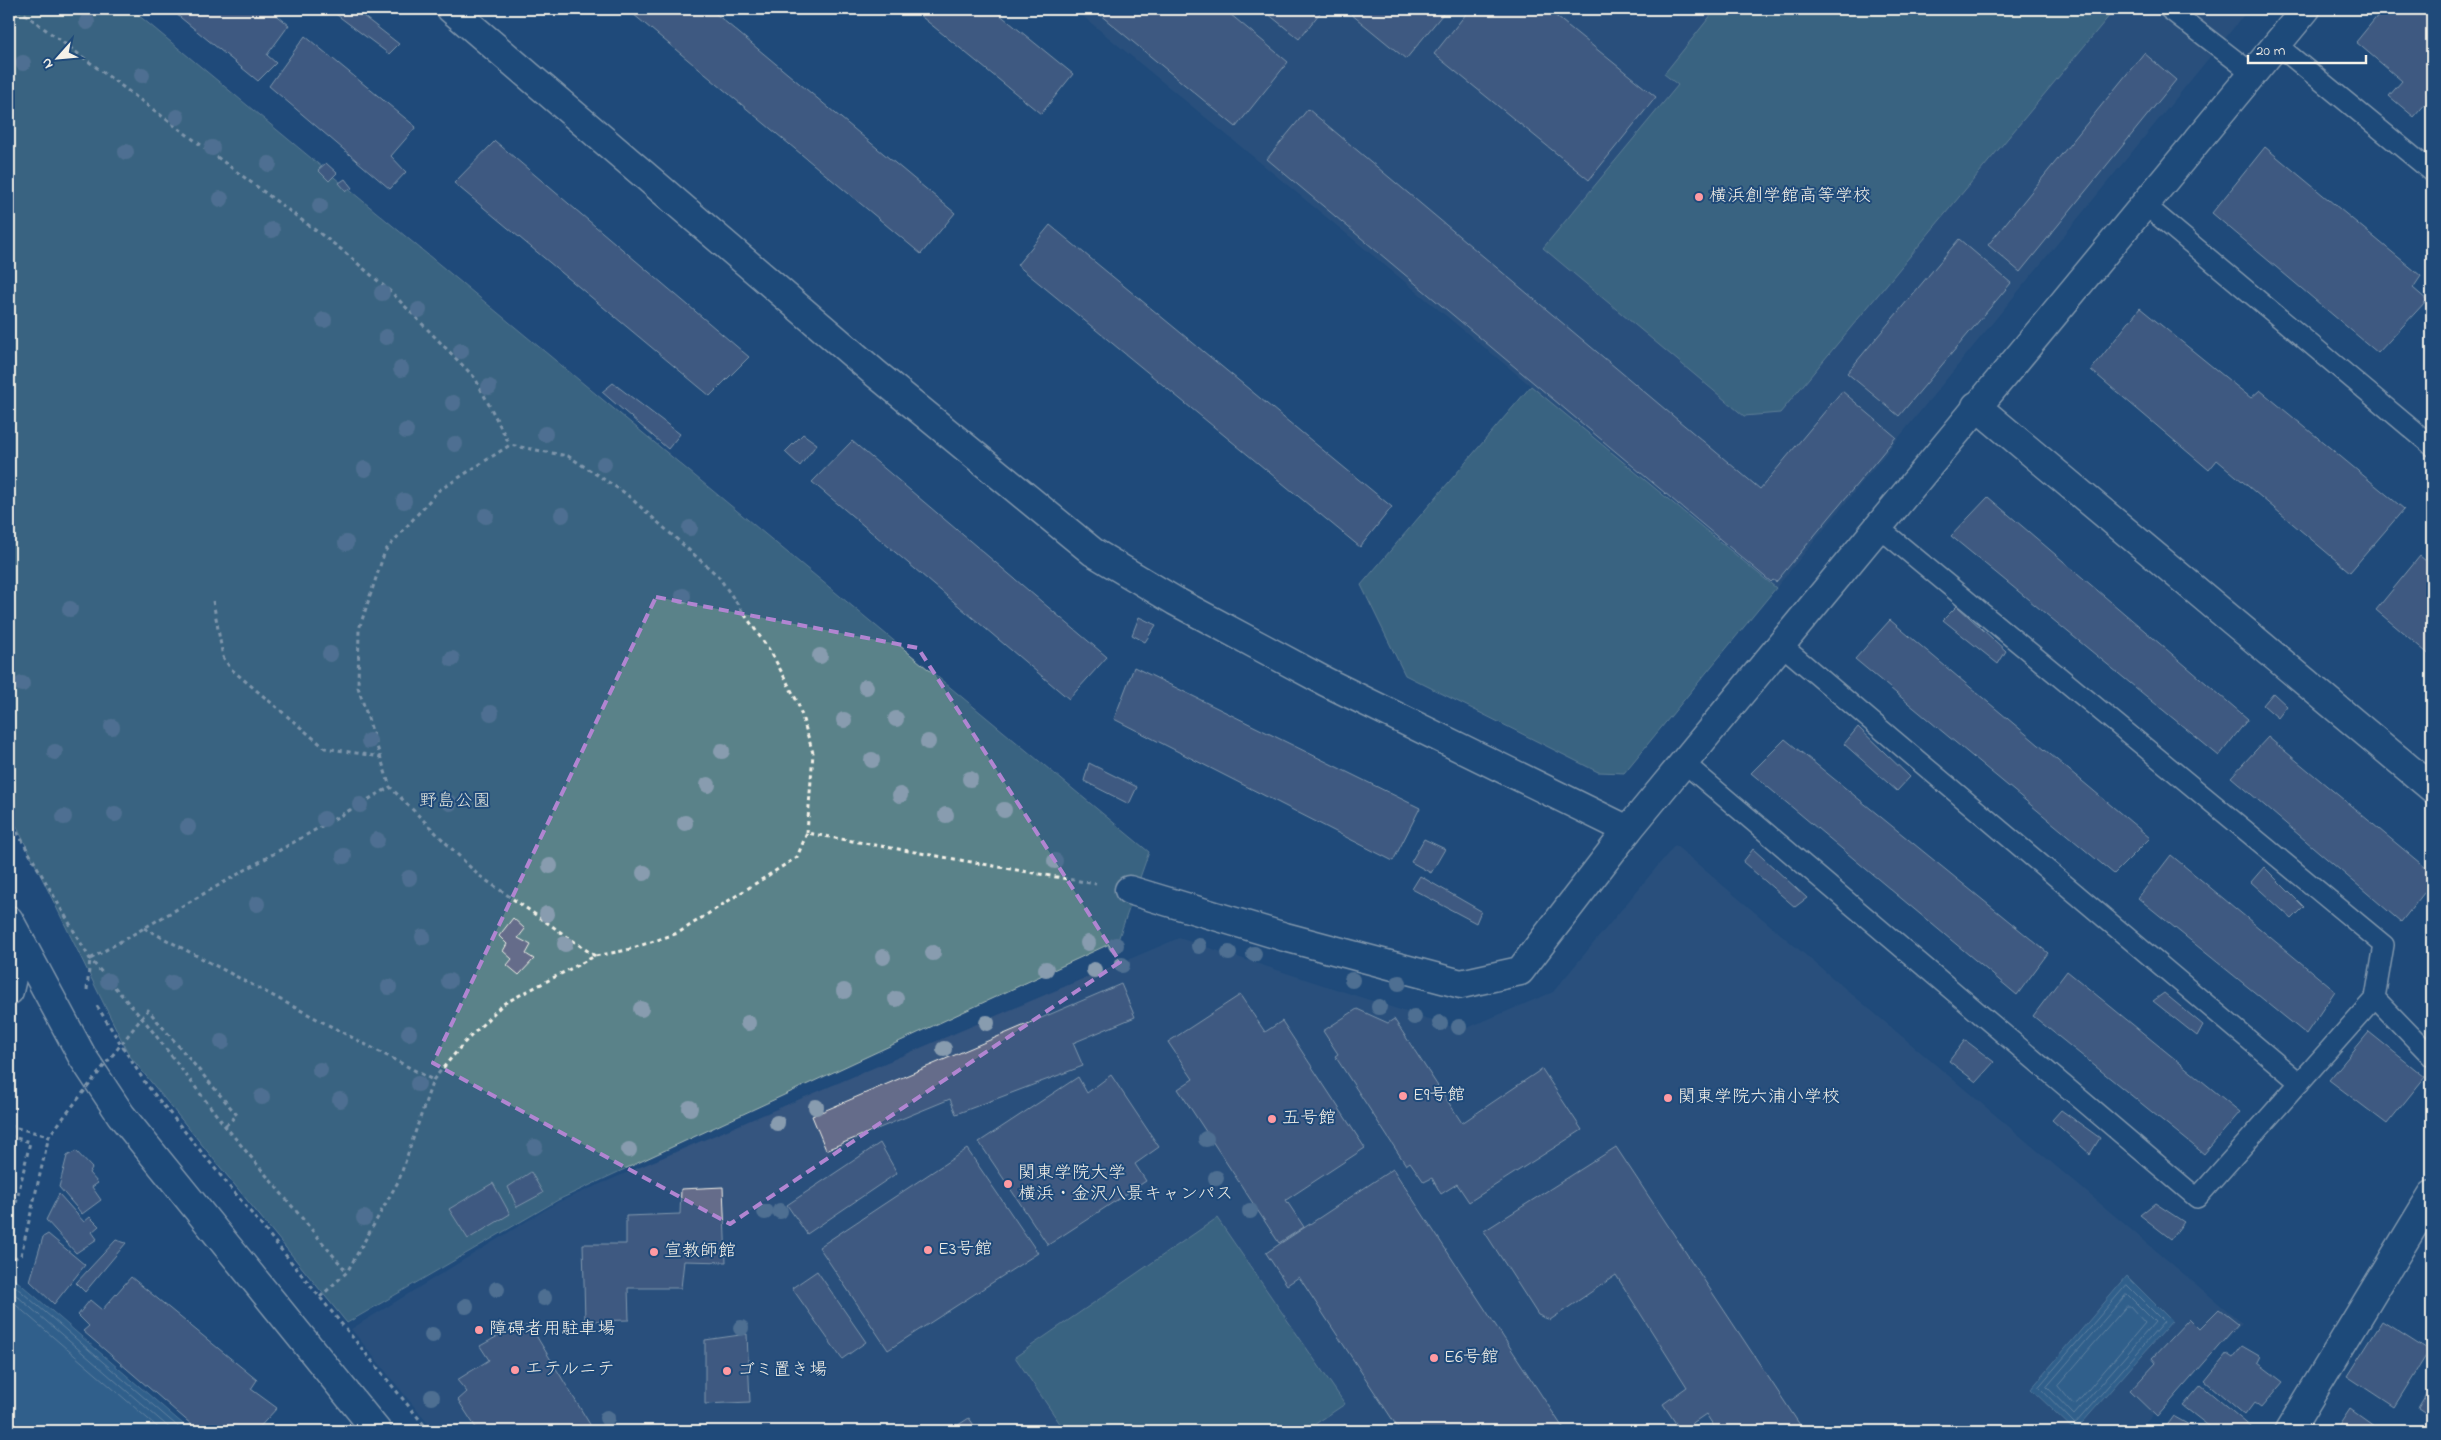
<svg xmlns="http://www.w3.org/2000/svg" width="2441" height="1440" viewBox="0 0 2441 1440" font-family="'Indie Flower','Klee One',sans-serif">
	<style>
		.built { fill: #34547f }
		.green { fill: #5a8289; stroke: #a7bab8 }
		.water { fill: #4479a1; stroke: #8aa9bd }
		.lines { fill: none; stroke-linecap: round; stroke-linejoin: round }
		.shore { stroke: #aec1cc; stroke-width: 1 }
		.building { fill: #656c8a; stroke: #f4f1e8 }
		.service-casing { stroke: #f4f1e8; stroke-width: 22 }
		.minor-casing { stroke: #f4f1e8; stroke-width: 31 }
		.tertiary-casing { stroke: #f4f1e8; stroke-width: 31 }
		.path { stroke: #f4f1e8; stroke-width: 3; stroke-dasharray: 4 4; stroke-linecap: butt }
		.service { stroke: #1f4a7a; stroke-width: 19 }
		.minor { stroke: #1f4a7a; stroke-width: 28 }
		.tertiary { stroke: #1f4a7a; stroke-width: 28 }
		.path-bridge { stroke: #f4f1e8; stroke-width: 3; stroke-dasharray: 4 4; stroke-linecap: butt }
		.tree { fill: #889caf }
		.marked { fill: none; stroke: #b185d1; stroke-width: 4; stroke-dasharray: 10 6; stroke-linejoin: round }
		.poi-dot { fill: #ff9aa2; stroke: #1f4a7a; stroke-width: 2 }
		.labels { text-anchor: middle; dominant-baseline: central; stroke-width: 4; stroke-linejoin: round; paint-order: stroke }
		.poi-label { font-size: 18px; fill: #f4f1e8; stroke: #1f4a7a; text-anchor: start }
		.park-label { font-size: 18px; fill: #dde0da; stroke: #1f4a7a }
	</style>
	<rect width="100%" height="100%" fill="#1f4a7a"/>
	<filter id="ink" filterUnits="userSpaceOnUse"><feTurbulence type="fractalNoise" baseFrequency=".02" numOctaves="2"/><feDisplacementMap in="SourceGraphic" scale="10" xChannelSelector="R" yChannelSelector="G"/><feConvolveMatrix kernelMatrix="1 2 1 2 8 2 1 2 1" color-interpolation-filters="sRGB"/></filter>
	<g filter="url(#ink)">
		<path class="built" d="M 1074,9 L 2249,9 L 1776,588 Z
			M 1675,845 L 2242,1323 L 2138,1431 L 434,1431 L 351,1329 L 558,1202 L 1179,938 L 1462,1030 L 1553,992 Z"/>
		<path class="green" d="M 9,9 L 131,9 L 1149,852 L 1118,940 L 558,1200 L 347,1323 L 129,1055 L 9,811 Z
			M 1716,9 L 2102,9 L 2110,15 L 1780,413 L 1744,416 L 1543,248 L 1678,85 L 1664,74 Z
			M 1531,386 L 1776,588 L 1624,773 L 1598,772 L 1405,675 L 1361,585 Z
			M 1217,1218 L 1345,1404 L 1305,1431 L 1065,1431 L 1015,1357 Z"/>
		<path class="water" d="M 9,1274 L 191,1431 L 9,1431 Z
			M 2127,1276 L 2172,1321 L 2075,1431 L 2031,1389 Z"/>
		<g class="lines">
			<path class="shore" d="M 9,1281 L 183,1431
				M 2127,1285 L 2164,1322 L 2075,1424 L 2039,1387 Z
				M 9,1289 L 173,1431
				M 2127,1294 L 2155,1322 L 2074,1415 L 2047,1387 Z
				M 9,1299 L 162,1431
				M 2127,1306 L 2130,1306 L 2145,1323 L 2077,1403 L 2073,1404 L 2058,1386 Z"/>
		</g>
		<path class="building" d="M 170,9 L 269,9 L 289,25 L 267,55 L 276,63 L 258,81 Z
			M 329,9 L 354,9 L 399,44 L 389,54 Z
			M 627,9 L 710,9 L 955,213 L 921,254 Z
			M 912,9 L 993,9 L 1073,74 L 1041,114 Z
			M 1093,9 L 1224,9 L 1288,62 L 1236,127 Z
			M 1262,9 L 1323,9 L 1299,39 Z
			M 1355,9 L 1447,9 L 1406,59 L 1351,14 Z
			M 1470,9 L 1547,9 L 1656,97 L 1589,180 L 1434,54 Z
			M 2383,9 L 2432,9 L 2432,106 L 2427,102 L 2414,117 L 2389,96 L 2402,81 L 2356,42 Z
			M 305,36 L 416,127 L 391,156 L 406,172 L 390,189 L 269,86 Z
			M 2144,53 L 2176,80 L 2020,272 L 1988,245 Z
			M 1308,109 L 1760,489 L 1842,391 L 1896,437 L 1776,582 L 1773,580 L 1771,582 L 1267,159 Z
			M 495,141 L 749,357 L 710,396 L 454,183 Z
			M 2265,147 L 2421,276 L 2413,288 L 2427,300 L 2378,353 L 2212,213 Z
			M 326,163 L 337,173 L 329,181 L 318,170 Z
			M 345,179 L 352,188 L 346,191 L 339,183 Z
			M 1050,225 L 1392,507 L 1360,547 L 1017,265 Z
			M 1959,239 L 2011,283 L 1899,416 L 1847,373 Z
			M 2140,308 L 2251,398 L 2260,390 L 2404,509 L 2350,572 L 2217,460 L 2209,470 L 2091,370 Z
			M 613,383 L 680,434 L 668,449 L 602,392 Z
			M 803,434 L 817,444 L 800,466 L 785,452 Z
			M 852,441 L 1107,657 L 1069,699 L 812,482 Z
			M 1988,497 L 2248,719 L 2219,756 L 1951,536 Z
			M 2420,556 L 2432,566 L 2432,657 L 2376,610 Z
			M 1957,606 L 2006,651 L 1998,664 L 1943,620 Z
			M 1139,617 L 1156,625 L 1145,642 L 1132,635 Z
			M 1890,620 L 2150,838 L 2114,874 L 1855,659 Z
			M 1134,667 L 1420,808 L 1393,861 L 1114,719 Z
			M 2273,693 L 2287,706 L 2278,718 L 2263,705 Z
			M 1858,727 L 1910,777 L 1897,791 L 1844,744 Z
			M 2268,737 L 2432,873 L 2432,883 L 2401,922 L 2231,777 Z
			M 1785,739 L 2048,953 L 2017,995 L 1751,773 Z
			M 1089,763 L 1137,787 L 1129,804 L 1084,781 Z
			M 1424,839 L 1445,849 L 1431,873 L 1411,862 Z
			M 1753,849 L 1807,898 L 1795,907 L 1743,862 Z
			M 2171,855 L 2335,991 L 2306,1034 L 2138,898 Z
			M 2264,867 L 2304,907 L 2292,919 L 2251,882 Z
			M 1420,876 L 1481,911 L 1476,923 L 1412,889 Z
			M 513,918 L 525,929 L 518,938 L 531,945 L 526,954 L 534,959 L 519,975 L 507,965 L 512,959 L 503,951 L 507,944 L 499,936 Z
			M 2067,971 L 2240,1112 L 2204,1154 L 2033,1016 Z
			M 1121,984 L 1135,1017 L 1073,1043 L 1083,1066 L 956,1114 L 950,1099 L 826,1150 L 812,1116 Z
			M 2164,993 L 2203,1025 L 2197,1036 L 2153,1001 Z
			M 1240,995 L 1265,1032 L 1282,1021 L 1365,1148 L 1286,1200 L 1304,1227 L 1279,1243 L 1178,1089 L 1193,1079 L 1168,1042 Z
			M 1357,1009 L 1388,1023 L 1394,1019 L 1462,1123 L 1542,1069 L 1582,1130 L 1469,1202 L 1457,1184 L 1441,1194 L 1432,1178 L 1424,1182 L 1410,1162 L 1406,1165 L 1335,1056 L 1338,1054 L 1323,1031 Z
			M 2369,1032 L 2425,1077 L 2387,1124 L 2329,1080 Z
			M 1965,1040 L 1994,1062 L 1976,1082 L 1949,1061 Z
			M 1111,1075 L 1159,1147 L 1135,1164 L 1146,1181 L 1048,1245 L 979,1142 L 1078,1077 L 1087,1093 Z
			M 2061,1110 L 2100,1138 L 2090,1154 L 2052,1120 Z
			M 880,1143 L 897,1173 L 807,1234 L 787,1205 Z
			M 1616,1147 L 1702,1277 L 1804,1431 L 1717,1431 L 1706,1414 L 1681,1431 L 1663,1404 L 1687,1387 L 1616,1275 L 1550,1320 L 1538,1315 L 1484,1231 Z
			M 967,1149 L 1038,1253 L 888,1350 L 819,1247 Z
			M 76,1151 L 92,1168 L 89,1173 L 98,1183 L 92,1187 L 101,1200 L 82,1214 L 59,1187 L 67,1156 Z
			M 1393,1169 L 1565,1431 L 1400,1431 L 1299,1277 L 1287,1285 L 1266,1253 Z
			M 531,1172 L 543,1193 L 517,1207 L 508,1187 Z
			M 493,1183 L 510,1214 L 468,1239 L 449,1209 Z
			M 723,1187 L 726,1262 L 684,1261 L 681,1288 L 628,1288 L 629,1320 L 585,1321 L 583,1244 L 626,1244 L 626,1216 L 680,1214 L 681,1189 Z
			M 59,1194 L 84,1222 L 90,1217 L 99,1226 L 92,1232 L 97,1239 L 76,1253 L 46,1220 Z
			M 2155,1203 L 2184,1222 L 2171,1239 L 2140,1215 Z
			M 48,1234 L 85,1265 L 54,1304 L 30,1281 L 43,1237 Z
			M 116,1240 L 126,1243 L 85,1292 L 76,1283 Z
			M 817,1271 L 866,1342 L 842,1359 L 792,1288 Z
			M 131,1277 L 257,1380 L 251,1389 L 277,1408 L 256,1431 L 199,1431 L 83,1331 L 89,1326 L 78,1315 L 90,1300 L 102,1310 Z
			M 2219,1309 L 2238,1324 L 2157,1417 L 2130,1391 L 2156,1363 L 2152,1358 L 2189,1319 L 2199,1329 Z
			M 2382,1321 L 2429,1351 L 2394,1407 L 2347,1376 Z
			M 529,1324 L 594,1431 L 478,1431 L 458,1400 L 467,1392 L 457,1380 L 489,1360 L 480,1346 L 514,1327 L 519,1331 Z
			M 747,1334 L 750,1402 L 705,1404 L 705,1340 Z
			M 2242,1346 L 2261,1357 L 2258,1363 L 2283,1382 L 2261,1408 L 2254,1403 L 2245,1415 L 2205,1381 L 2227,1354 L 2233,1358 Z
			M 2432,1384 L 2432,1417 L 2418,1408 Z
			M 2201,1385 L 2252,1428 L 2250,1431 L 2215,1431 L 2183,1406 Z
			M 2350,1409 L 2381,1431 L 2336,1430 Z
			M 2173,1416 L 2200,1431 L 2162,1431 Z
			M 969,1418 L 978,1431 L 949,1431 Z"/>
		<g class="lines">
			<defs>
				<path id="service" d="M 2169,9 L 2252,73
					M 2276,44 L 2432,172
					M 2144,204 L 2432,446
					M 1877,526 L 2384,945 L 2375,998
					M 1780,644 L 2300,1083
					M 1683,762 L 2197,1198 L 2375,998 L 2432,1057"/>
				<path id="minor" d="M 1976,406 L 2432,788
					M 1129,890 L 1285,937 L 1461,984 L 1520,971 L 1628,830
					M 2289,1431 L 2432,1195"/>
				<path id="tertiary" d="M 451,9 L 875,373 L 1093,552 L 1175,601 L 1326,682 L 1628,830 L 2306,9
					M 9,920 L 82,1056 L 121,1115 L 377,1431
					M 9,991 L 20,942"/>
			</defs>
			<use href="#service" class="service-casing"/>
			<use href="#minor" class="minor-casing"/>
			<use href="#tertiary" class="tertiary-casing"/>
			<path class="path" d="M 18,9 L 342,250 L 392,293 L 475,378 L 510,445
				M 213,601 L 223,657 L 231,669 L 325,748 L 381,757
				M 9,818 L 90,959 L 147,1024 L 225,1126 L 347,1272
				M 144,928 L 433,1080
				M 595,956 L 477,874 L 390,787 L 358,687 L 359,629 L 385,551 L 438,491 L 510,445 L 568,456 L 625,493 L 718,576 L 772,654 L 798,703 L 813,753 L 807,833
				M 87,990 L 90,959 L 390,787
				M 97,1006 L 146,1084 L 429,1431
				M 9,1126 L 49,1136
				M 9,1136 L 30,1142 L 9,1235
				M 320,1297 L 347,1272 L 399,1180 L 433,1080 L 463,1044 L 503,1004 L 595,956 L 627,950 L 678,933 L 797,857 L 807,833 L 1096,884"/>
			<use href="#service" class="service"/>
			<use href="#minor" class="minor"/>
			<use href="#tertiary" class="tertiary"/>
			<path class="path-bridge" d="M 9,1253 L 13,1259 L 21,1255 L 49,1136 L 148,1010 L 237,1115 L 225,1126"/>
		</g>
		<g class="tree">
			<circle cx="87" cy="22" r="8"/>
			<circle cx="23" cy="63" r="8"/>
			<circle cx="142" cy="75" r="8"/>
			<circle cx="177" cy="117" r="8"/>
			<circle cx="212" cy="148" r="8"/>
			<circle cx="126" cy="152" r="8"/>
			<circle cx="269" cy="164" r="8"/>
			<circle cx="221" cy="199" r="8"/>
			<circle cx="320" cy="206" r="8"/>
			<circle cx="272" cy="230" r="8"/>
			<circle cx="382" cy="293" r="8"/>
			<circle cx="419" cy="310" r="8"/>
			<circle cx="324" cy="320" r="8"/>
			<circle cx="386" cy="337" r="8"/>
			<circle cx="461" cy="351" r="8"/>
			<circle cx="401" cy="369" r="8"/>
			<circle cx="489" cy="387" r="8"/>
			<circle cx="453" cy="403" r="8"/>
			<circle cx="406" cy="431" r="8"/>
			<circle cx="545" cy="434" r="8"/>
			<circle cx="455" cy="444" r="8"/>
			<circle cx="604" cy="464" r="8"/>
			<circle cx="365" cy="469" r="8"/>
			<circle cx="404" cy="501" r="8"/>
			<circle cx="562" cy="515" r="8"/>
			<circle cx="486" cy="516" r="8"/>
			<circle cx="690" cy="528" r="8"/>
			<circle cx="346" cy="543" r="8"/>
			<circle cx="683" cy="596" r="8"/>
			<circle cx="70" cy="609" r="8"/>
			<circle cx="330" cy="654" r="8"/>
			<circle cx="820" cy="656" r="8"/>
			<circle cx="452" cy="659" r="8"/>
			<circle cx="22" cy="684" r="8"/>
			<circle cx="866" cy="687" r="8"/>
			<circle cx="491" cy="713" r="8"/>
			<circle cx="896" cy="719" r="8"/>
			<circle cx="844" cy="720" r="8"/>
			<circle cx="112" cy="727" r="8"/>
			<circle cx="369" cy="741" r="8"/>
			<circle cx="928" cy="742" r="8"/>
			<circle cx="722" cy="751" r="8"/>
			<circle cx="55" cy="752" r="8"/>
			<circle cx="872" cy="760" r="8"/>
			<circle cx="970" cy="779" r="8"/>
			<circle cx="708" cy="785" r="8"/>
			<circle cx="900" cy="795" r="8"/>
			<circle cx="450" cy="803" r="8"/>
			<circle cx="360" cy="805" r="8"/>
			<circle cx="1004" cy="810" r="8"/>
			<circle cx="115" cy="814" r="8"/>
			<circle cx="946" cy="815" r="8"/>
			<circle cx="64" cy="817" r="8"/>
			<circle cx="324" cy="819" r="8"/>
			<circle cx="685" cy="823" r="8"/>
			<circle cx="188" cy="827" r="8"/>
			<circle cx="377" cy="840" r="8"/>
			<circle cx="344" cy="856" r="8"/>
			<circle cx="1055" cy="861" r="8"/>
			<circle cx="550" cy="866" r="8"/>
			<circle cx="644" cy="873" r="8"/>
			<circle cx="409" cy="878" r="8"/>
			<circle cx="257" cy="904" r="8"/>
			<circle cx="547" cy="914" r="8"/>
			<circle cx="423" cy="937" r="8"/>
			<circle cx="1088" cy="943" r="8"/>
			<circle cx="565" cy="944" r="8"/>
			<circle cx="1116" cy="945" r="8"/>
			<circle cx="1199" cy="946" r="8"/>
			<circle cx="933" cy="953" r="8"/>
			<circle cx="1229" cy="953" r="8"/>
			<circle cx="1254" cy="954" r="8"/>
			<circle cx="883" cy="957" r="8"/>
			<circle cx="1122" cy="965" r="8"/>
			<circle cx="1046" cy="969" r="8"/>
			<circle cx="1094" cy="970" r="8"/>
			<circle cx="1352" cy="980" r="8"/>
			<circle cx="108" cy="981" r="8"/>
			<circle cx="449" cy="981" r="8"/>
			<circle cx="172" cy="983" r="8"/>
			<circle cx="1399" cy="983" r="8"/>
			<circle cx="389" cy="987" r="8"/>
			<circle cx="844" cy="991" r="8"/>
			<circle cx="896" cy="999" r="8"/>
			<circle cx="1379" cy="1007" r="8"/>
			<circle cx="641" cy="1009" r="8"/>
			<circle cx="1414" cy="1017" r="8"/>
			<circle cx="748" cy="1023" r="8"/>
			<circle cx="987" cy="1023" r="8"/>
			<circle cx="1440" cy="1023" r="8"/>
			<circle cx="1459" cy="1027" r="8"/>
			<circle cx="409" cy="1033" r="8"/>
			<circle cx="222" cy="1042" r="8"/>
			<circle cx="944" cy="1049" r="8"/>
			<circle cx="320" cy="1070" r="8"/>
			<circle cx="418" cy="1084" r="8"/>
			<circle cx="262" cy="1097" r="8"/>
			<circle cx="340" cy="1100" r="8"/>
			<circle cx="816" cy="1107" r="8"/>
			<circle cx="690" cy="1108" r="8"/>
			<circle cx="777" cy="1123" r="8"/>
			<circle cx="1206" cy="1139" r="8"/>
			<circle cx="535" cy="1147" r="8"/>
			<circle cx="629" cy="1150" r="8"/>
			<circle cx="1216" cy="1178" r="8"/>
			<circle cx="780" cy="1211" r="8"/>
			<circle cx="1250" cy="1211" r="8"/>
			<circle cx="765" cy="1212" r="8"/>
			<circle cx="364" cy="1218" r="8"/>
			<circle cx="497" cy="1289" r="8"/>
			<circle cx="544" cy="1298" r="8"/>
			<circle cx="466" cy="1306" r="8"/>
			<circle cx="741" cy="1328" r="8"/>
			<circle cx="432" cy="1335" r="8"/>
			<circle cx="432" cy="1397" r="8"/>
			<circle cx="607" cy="1418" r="8"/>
		</g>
	</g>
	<path d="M0 0H2441V1440H0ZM 656,597 L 918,648 L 1120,962 L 730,1224 L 433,1063 Z" fill="#1f4a7a" fill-opacity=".55" fill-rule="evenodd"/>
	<path class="marked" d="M 656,597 L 918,648 L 1120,962 L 730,1224 L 433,1063 Z"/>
	<g class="poi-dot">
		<circle cx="1699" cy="197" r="5"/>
		<circle cx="1403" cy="1096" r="5"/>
		<circle cx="1668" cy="1098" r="5"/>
		<circle cx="1272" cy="1119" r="5"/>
		<circle cx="1008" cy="1184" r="5"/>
		<circle cx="928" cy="1250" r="5"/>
		<circle cx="654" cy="1252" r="5"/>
		<circle cx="479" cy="1330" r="5"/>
		<circle cx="1434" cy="1358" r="5"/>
		<circle cx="515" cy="1370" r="5"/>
		<circle cx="727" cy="1371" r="5"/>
	</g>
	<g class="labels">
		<g class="poi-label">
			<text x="1709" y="197">横浜創学館高等学校</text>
			<text x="1413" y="1096">E9号館</text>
			<text x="1678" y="1098">関東学院六浦小学校</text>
			<text x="1282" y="1119">五号館</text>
			<text x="1018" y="1174">関東学院大学<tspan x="1018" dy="21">横浜・金沢八景キャンパス</tspan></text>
			<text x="938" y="1250">E3号館</text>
			<text x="664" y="1252">宣教師館</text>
			<text x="489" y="1330">障碍者用駐車場</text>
			<text x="1444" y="1358">E6号館</text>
			<text x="525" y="1370">エテルニテ</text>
			<text x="737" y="1371">ゴミ置き場</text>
		</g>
		<g class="park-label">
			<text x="455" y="802">野島公園</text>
		</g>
	</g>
	<rect width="2441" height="1440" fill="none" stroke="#1f4a7a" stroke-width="30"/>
	<rect x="15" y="15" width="2411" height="1410" fill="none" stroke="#f4f1e8" stroke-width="2" filter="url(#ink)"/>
	<g transform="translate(58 58) rotate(243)" stroke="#1f4a7a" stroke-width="4" paint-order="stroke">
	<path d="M0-4L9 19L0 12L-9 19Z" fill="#f4f1e8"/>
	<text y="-8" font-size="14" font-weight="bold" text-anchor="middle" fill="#f4f1e8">N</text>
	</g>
	<path d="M2248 55v8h118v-8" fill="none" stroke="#f4f1e8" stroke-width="2.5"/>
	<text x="2256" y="55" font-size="15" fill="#f4f1e8" stroke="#1f4a7a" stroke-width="4" paint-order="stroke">20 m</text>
</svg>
